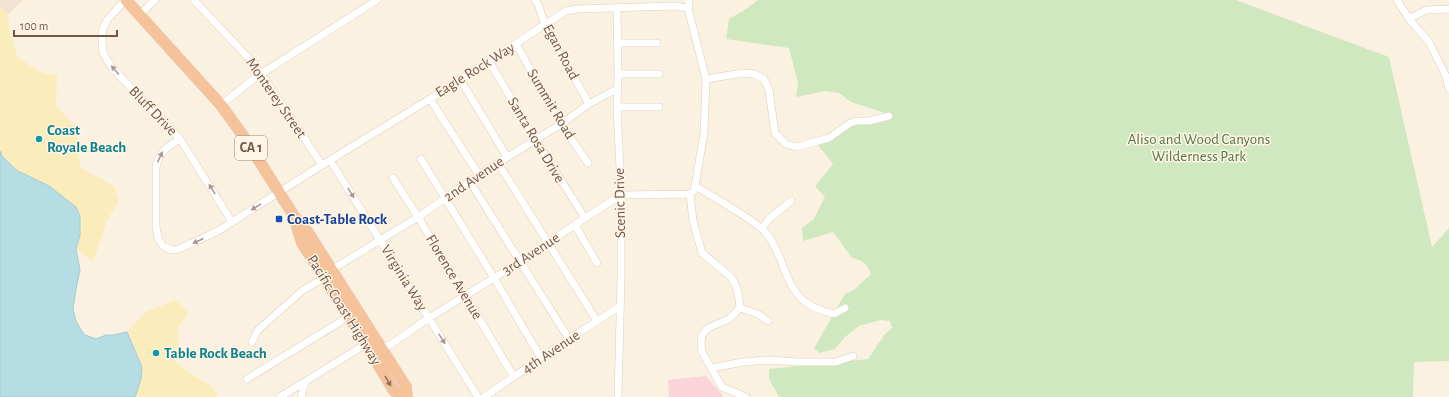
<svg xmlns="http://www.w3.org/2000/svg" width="1449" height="397" viewBox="0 0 1449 397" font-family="'Alegreya Sans',sans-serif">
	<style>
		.residential { fill: #f3e2cf }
		.medical { fill: #f9d4d8 }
		.green { fill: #d0e8c0 }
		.sand { fill: #faecbb }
		.water { fill: #b6dde4; stroke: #9ccdd5 }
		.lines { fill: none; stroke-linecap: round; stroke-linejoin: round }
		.minor-casing { stroke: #dfcdbd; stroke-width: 8 }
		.trunk-casing { stroke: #dad3cf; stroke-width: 12 }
		.minor { stroke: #fff; stroke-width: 7 }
		.trunk { stroke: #f6c299; stroke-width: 11 }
		.oneway { fill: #aa9a91 }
		.oneway2 { fill: #92725c }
		.culture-dot { fill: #0f9aa8; stroke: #fff5e6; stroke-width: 1.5 }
		.transit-dot { fill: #1a4fb4; stroke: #fff5e6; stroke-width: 1.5 }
		.labels { text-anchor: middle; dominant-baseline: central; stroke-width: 3; stroke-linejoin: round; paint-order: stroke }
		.shield { fill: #fff5e6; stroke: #9c8677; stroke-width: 1 }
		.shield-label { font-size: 14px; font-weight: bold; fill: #715748 }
		.street-label { font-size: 15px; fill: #715748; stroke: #fff5e6 }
		.culture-label { font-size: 15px; font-weight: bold; fill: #0d838f; stroke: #fff5e6; text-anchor: start }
		.park-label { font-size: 15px; fill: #517741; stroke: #fff5e6 }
		.transit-label { font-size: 15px; font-weight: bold; fill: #164399; stroke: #fff5e6; text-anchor: start }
	</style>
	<rect width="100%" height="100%" fill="#fbf1e0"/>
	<path class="residential" d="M 0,0 L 23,0 L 8,14 L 0,7 Z"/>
	<path class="medical" d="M 706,376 L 724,397 L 669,397 L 668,380 Z"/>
	<path class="green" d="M 758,0 L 1236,0 L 1389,57 L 1432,247 L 1449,228 L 1449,361 L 1414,362 L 1413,397 L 779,397 L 769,379 L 769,369 L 868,359 L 885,334 L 892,328 L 890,321 L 881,320 L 859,326 L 845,337 L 835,349 L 819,353 L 814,348 L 845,294 L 855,289 L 871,274 C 867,264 863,260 852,258 L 833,232 L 803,241 L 802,228 L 814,219 L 825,197 L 815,186 L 833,164 L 814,140 L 827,134 L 846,123 L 881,119 L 885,113 L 851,102 L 839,93 L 825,91 L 796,97 L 798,83 L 789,48 L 726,39 L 729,19 L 746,9 Z"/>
	<path class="sand" d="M 0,7 L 8,14 L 10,33 L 18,58 L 44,74 L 57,75 L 56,106 L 76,127 L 80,167 L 114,186 L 119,201 L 107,220 L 93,262 L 76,249 L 80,235 L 49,186 L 16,170 L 2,156 L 0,151 Z
		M 175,300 L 189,312 L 178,328 L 178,343 L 175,362 L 196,377 L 209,384 L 217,394 L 218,397 L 135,397 L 141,379 L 142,367 L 127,332 L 146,312 Z"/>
	<path class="water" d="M 0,151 L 2,156 L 16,170 L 49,186 L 76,207 L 80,216 L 80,235 L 76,249 L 80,270 L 76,289 L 73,309 L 76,321 L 81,330 L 85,335 L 96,339 L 106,335 L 114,335 L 127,332 L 142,367 L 141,379 L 135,397 L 0,397 Z"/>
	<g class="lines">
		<defs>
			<path id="minor" d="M 125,0 L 108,19 L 103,28 L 102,40 L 103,53 L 112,68 L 180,139 L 232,222
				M 194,0 L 256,66 L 322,165
				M 535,0 L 538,4 L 545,25 L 589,104
				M 689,0 L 688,8 L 706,79 L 704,133 L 695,186 L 694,191 L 690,194 L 693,221 L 702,253 L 731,277 C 738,287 739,297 740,308 L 729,319 L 708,328 L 702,335 L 701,344 L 702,352 L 722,387 L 746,397
				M 1397,0 L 1409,19 L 1429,42 L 1446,76 L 1449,89
				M 617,8 L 618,74 L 617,107 L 621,189 L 621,280 L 618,397
				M 139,15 L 155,0
				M 1409,19 L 1426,10 L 1449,9
				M 618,43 L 657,43
				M 516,44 L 561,124 L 588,163
				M 489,61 L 535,139 L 585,218
				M 618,74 L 659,74
				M 460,79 L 507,157
				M 706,79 L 743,73 L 754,74 L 764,79 L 769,90 L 775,133 L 786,144 L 796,147 L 829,138 L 850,123 L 856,121 L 869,121 L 889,116
				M 430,99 L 479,175
				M 221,105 L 256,77 L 377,0
				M 617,107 L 659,107
				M 180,139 C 167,147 160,151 156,167 L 156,226 L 158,238 L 163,246 L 171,250 L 179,249 L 218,231 L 322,165 L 430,99 L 566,11 L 577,9 L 673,6 L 688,8
				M 421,159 L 494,278 L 541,358
				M 330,160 L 478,397
				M 498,163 L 597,321
				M 393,178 L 418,217 L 514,377
				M 470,182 L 569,339
				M 695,186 C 709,194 722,202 735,210 C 745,217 756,222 765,232 C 772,239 776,249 780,258 C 792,290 798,306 834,314 L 845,308
				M 575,225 L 597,263
				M 762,229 L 769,219 L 791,201
				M 331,270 L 418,217 L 479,175 L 561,124 L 589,104 L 617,89
				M 740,308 L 758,314 L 768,321
				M 252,342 L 258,330 L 303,290 L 324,278
				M 381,347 L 390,345 L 429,318 L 520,262 L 585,218 L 621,195 L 690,194
				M 712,368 L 743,362 L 769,360 L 798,362 L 836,362 L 853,356
				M 247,379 L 348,317
				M 280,397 L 366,344
				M 301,397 L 305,382
				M 484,397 L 569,339 L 619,307"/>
			<path id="trunk" d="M 126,0 L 221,105 L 246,140 L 294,216 L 307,231 L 406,387 L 407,397
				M 294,218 L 302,243 L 363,339 L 394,391 L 406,396"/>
		</defs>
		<use href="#minor" class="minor-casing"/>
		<use href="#trunk" class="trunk-casing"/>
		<use href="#minor" class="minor"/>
		<use href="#trunk" class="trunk"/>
	</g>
	<defs><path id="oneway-solid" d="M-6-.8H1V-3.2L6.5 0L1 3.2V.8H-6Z"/></defs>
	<g class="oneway">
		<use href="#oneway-solid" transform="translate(115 70) rotate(-130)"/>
		<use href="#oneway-solid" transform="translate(160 157) rotate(-65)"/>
		<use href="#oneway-solid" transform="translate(212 189) rotate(-122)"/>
		<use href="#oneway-solid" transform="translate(351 193) rotate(58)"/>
		<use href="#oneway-solid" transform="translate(256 207) rotate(148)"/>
		<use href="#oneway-solid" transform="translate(198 241) rotate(156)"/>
		<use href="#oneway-solid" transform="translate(442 339) rotate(58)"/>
	</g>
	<use class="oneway2" href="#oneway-solid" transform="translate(388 381) rotate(60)"/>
	<g class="culture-dot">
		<circle cx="39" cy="139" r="4"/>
		<circle cx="156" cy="353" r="4"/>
	</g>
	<rect class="transit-dot" x="275" y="215" width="8" height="8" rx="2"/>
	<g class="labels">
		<rect class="shield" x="235" y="136" width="32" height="24" rx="3"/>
		<g class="shield-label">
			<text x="251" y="148">CA 1</text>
		</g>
		<g class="street-label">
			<text transform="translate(561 52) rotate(62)">Egan Road</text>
			<text transform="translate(475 70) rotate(-32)">Eagle Rock Way</text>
			<text transform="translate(276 98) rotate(55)">Monterey Street</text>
			<text transform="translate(551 104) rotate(59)">Summit Road</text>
			<text transform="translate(153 111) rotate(46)">Bluff Drive</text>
			<text transform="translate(536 140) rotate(59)">Santa Rosa Drive</text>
			<text transform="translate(474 179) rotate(-34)">2nd Avenue</text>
			<text transform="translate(620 203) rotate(-91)">Scenic Drive</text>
			<text transform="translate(531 254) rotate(-33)">3rd Avenue</text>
			<text transform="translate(454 277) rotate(59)">Florence Avenue</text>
			<text transform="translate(404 278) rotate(58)">Virginia Way</text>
			<text transform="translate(344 310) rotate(58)">Pacific Coast Highway</text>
			<text transform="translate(551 352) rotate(-34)">4th Avenue</text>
		</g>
		<g class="culture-label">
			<text x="47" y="130">Coast<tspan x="47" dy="17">Royale Beach</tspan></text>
			<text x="164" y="353">Table Rock Beach</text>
		</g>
		<g class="park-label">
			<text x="1199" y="139">Aliso and Wood Canyons<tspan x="1199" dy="17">Wilderness Park</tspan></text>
		</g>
		<g class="transit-label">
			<text x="287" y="219">Coast-Table Rock</text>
		</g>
	</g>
	<path d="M14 30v6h103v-6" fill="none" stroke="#715748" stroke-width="2"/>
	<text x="20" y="30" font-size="12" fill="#715748" stroke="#fff5e6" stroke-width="3" paint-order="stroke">100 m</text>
</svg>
